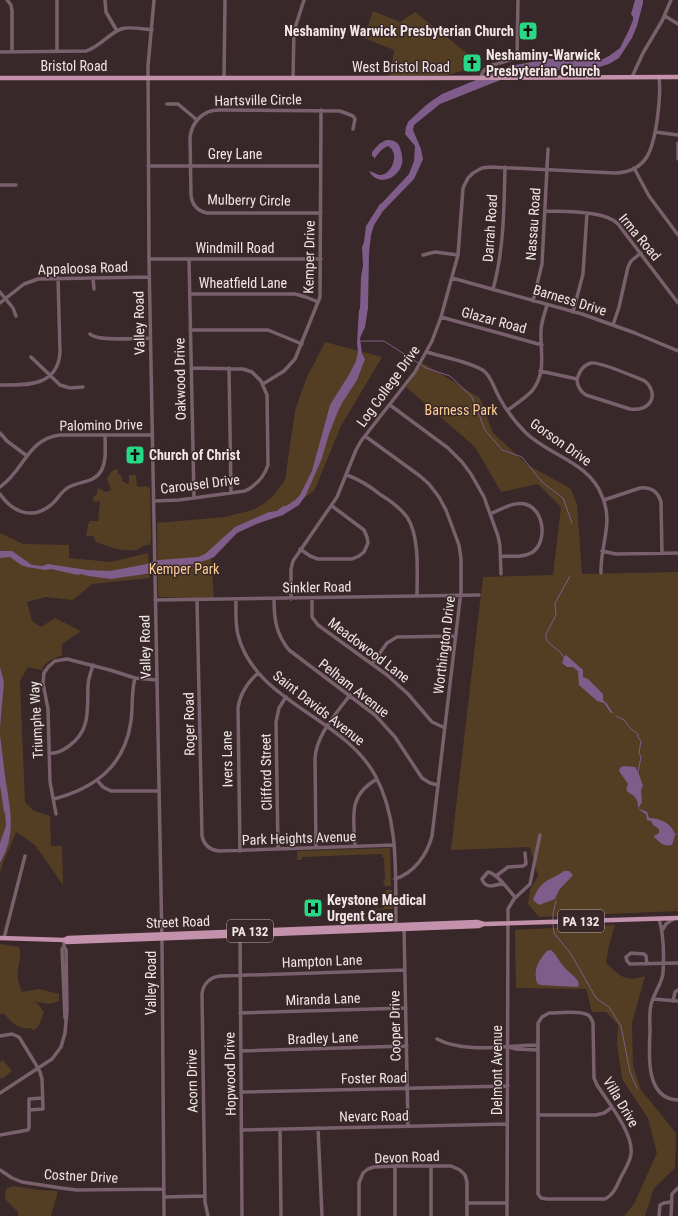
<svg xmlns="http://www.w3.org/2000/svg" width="678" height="1216" viewBox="0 0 678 1216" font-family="'Roboto Condensed',sans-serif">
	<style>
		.green { fill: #533e24 }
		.water { fill: #7f5c8a }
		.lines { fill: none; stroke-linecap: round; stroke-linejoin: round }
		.stream { stroke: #7f5c8a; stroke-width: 1 }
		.minor { stroke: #78606c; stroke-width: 3.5 }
		.major { stroke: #c391ab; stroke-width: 4.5 }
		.labels { text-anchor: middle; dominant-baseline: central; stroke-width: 3; stroke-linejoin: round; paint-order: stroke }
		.shield { fill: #392829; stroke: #baacad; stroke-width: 1 }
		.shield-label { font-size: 13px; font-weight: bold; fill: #f1e5e5 }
		.poi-label { font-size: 14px; font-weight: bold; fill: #f1e5e5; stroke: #392829; text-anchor: start }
		.street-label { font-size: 14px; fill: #f1e5e5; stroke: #392829 }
		.park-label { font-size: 14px; fill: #fccd95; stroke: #392829 }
	</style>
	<rect width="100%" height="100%" fill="#392829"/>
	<path class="green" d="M 373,11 L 400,22 L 415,12 L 482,65 L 447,75 L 390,76 L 394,50 L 364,38 Z
		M 325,342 L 382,357 L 341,426 L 314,491 L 285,511 L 234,533 L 211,556 L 214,599 L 159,597 L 158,594 L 157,523 L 225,517 L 253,510 L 265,503 L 274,495 L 285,480 L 295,411 L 306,379 Z
		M 423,363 L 480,398 L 493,433 L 528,465 L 571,489 L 577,505 L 582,574 L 678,572 L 678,911 L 539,917 L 528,904 L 530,890 L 538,876 L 530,847 L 451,850 L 483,577 L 553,575 L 561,507 L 538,484 L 501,492 L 475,447 L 406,387 Z
		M 118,469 L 118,474 L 122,476 L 122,481 L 128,484 L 129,483 L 129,475 L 136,475 L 137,486 L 140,487 L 145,486 L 150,488 L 151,538 L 150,545 C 142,545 144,546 138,549 C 125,554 108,546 96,542 L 93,536 L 86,536 L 88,525 L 90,521 L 98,521 L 100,501 L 96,502 L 93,500 L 93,497 L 97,494 L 97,490 L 98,488 L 106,492 L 111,490 L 107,478 L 112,471 Z
		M 0,533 L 23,544 L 69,545 L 69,558 L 111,562 L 148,553 L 150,578 L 92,584 L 73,600 L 46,597 L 27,602 L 32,621 L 41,627 L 55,618 L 81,631 L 62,644 L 62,655 C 54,659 48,660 42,668 L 45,671 L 28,667 L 20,681 L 25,802 L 34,811 L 50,816 L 51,846 L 62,846 L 63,885 L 35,845 L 16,832 L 3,863 L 0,873 Z
		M 390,848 L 391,886 L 385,886 L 383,881 L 385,880 L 384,857 L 382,857 L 382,854 L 302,857 L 302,860 L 297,860 L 297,851 Z
		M 386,890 L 392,890 L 393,909 L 371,910 L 372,919 L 375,921 L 376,922 L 372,921 L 346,922 L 345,917 L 346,916 L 349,918 L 371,917 L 371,909 L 384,908 L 384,906 L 386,905 Z
		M 615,925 L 609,945 L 606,963 C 620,976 626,983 645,976 L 632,1023 L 633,1066 L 641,1090 L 676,1133 L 675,1168 L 654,1188 L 645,1216 L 624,1216 L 634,1204 L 657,1153 L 648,1118 L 622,1079 L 617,1042 L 618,1025 L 606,1012 L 592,1012 L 586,989 L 516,988 L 515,930 Z
		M 0,944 L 19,947 C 22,956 19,961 18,970 C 17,978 19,985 22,992 L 39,989 L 59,994 L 59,1001 L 50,1004 L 31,1001 L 37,1003 L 44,1012 L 38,1027 L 33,1030 L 30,1028 C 18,1030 12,1022 4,1014 L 0,1014 Z
		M 3,1060 L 12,1071 L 2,1079 L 0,1077 L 0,1062 Z
		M 13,1186 L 40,1190 L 57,1191 L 57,1195 L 51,1216 L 18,1216 L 18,1212 L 5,1199 L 6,1189 Z"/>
	<path class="water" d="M 635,0 L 643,0 L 643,3 L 637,26 L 632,38 L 619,58 L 609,64 L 593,69 L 529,71 L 508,77 L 440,104 L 414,125 L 413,130 L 421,149 L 423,159 L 420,166 L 414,179 L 383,211 L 374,225 L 371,235 L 369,253 L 368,308 L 365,327 L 360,338 L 362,354 L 365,359 L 357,380 L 342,403 L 338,411 L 329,434 L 322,458 L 306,495 L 299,505 L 283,515 L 259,523 L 237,533 L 214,557 L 207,560 L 172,570 L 111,579 L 88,576 L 81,574 L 78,575 L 51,569 L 45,570 L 27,567 L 21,565 L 10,557 L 0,558 L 0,551 L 12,551 L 32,565 L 42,566 L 48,564 L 87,570 L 110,571 L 147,564 L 150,562 L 159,560 L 198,557 L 205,554 L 235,527 L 269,512 L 277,511 L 283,506 L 286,506 L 295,500 L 300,495 L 312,471 L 330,405 L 350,373 L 356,361 L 358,352 L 357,343 L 359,310 L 360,309 L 361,277 L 363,266 L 362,247 L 364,242 L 366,226 L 380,204 L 382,203 L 409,174 L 414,161 L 415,146 L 405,134 L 406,127 L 408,122 L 425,106 L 433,100 L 442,94 L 510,66 L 548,59 L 601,60 L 609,56 L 620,48 L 628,32 L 633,20 L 633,17 L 631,14 Z
		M 386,140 C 395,140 399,142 401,151 C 402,156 403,159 402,164 C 398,179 378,187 369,171 C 373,172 376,174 379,175 C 391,177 401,153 388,146 C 381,149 378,154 374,159 L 374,157 L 372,156 L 372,152 L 379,144 Z
		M 566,655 L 583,670 L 583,677 L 588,679 L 603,694 L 603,700 L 607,704 L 613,713 L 611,713 L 604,703 L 597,701 L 579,685 L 578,671 L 573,667 L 567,667 L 562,663 L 564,657 Z
		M 0,667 L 4,682 L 0,727 Z
		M 0,735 C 2,748 3,762 5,775 C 9,807 18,832 0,863 L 0,843 L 6,826 L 5,813 L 4,812 L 0,785 Z
		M 623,766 L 635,767 C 639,772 640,779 643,785 L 641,790 L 642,802 L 639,807 L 640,809 L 647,812 L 649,818 C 660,818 671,823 675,834 L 678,833 L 675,835 L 672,845 C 664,847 659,842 654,837 L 654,836 L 659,833 L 659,829 L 653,825 L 651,821 L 647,820 L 646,814 C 634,808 641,804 634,796 C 632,794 628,793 627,791 C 626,789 627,786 628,784 L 619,771 L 620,768 Z
		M 564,871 L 569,871 L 573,875 L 559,890 L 555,899 L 539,905 L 533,900 C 541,879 548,882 564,871 Z
		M 551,950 C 557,955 560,963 565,968 C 570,974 578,977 579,985 L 577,987 L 540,985 L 537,983 C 533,970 538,961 547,951 Z"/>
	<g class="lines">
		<path class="stream" d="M 361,341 L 384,341 L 418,363
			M 420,364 L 426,368 L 450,376 L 472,397 L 485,430 L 502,450 L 522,457 L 542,482 L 563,498 L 572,523
			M 564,657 L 560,652 L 549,643 L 546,639 L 546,634 L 556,615 L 555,603 L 570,576
			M 616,716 L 624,720 L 631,729 L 638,734 L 638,737 L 641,741 L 639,753 L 641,757 L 638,772
			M 553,921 L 553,914 L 556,901
			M 553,924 L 554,933 L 571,954 L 596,998 L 609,1007 L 621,1026 L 630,1072 L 637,1088"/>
		<path class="minor" d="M 7,0 L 11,5 L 12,11 L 12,52
			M 105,0 L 106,12 L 117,31
			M 154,0 L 148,66 L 149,259 L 162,944 L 164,1216
			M 665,16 L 678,24
			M 57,51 L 57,0
			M 0,52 L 86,51 C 100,47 108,34 121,29 C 129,26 142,29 152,30
			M 632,77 L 643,53 L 662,21 L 671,0
			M 224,78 L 225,0
			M 293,78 L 294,31 L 304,0
			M 481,78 C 483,61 506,65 517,57 L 518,0
			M 167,104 L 178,104 L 197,120
			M 655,132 L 678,135
			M 678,143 L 678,159
			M 148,166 L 321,166
			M 634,168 L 649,196 L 678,235
			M 0,185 L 16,185
			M 545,211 C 564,212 605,210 618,224 L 678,303
			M 321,213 L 207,213 C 198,211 192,205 191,195 L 190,137 C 192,122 203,110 219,110 L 340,111 L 353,116 L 355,119 L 353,129
			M 423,255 L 435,252 L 458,255
			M 149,259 L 321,259
			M 189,259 L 194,498
			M 93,278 L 94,289
			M 452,278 L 582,314 L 635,333 L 678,351
			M 493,289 C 504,250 504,208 505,167
			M 0,292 L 13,308 L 16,316
			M 190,294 L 295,294 L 306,297 L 318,302
			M 533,301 L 542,264 L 548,149
			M 0,303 L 24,284 L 38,279 L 149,277
			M 573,312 L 583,274 L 587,213
			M 441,317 L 542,345
			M 613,325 L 619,307 L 628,267 L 631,261 L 641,253
			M 190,330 L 268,330 L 302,344
			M 90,334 C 98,342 137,338 150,338
			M 427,352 C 442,357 472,362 484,371 C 492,378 494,388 499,397 C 506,410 516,423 526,433 C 550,456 589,462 602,496 C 614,523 600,545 601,573
			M 31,357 L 60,385 L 70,388 L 83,387
			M 229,368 L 231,493
			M 540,371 L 577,379 C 577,386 580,391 586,395 L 630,409 C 650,412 660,395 645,381 C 635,377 599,361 591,363 C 582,366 580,371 577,379
			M 263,384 L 284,371 L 295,359 L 320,297 L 321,110
			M 0,385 C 26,385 58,387 60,352 L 58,278
			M 390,405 L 448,448 L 462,462 L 471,474 L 484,497 L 498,536 L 500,546 L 501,574
			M 508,410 C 516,404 525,398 532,391 C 547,372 540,352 541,331 C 541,322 545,313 547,305
			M 0,433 L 7,441 L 27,456
			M 365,436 L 420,476 L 429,484 L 439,497 L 446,510 L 459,545 L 461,559 L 461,591 L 432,836 C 427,855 414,873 395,879
			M 347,475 C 360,480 370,486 381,495 C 391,501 400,508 407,517 C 420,536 417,574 417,596
			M 0,487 C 24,471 27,439 60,435 L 152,435
			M 0,494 C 12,512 33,521 52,504 C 58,499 61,491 69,487 C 80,481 94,483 101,471 C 107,461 105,446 105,435
			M 604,500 L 640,488 C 651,487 658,492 661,502 L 662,553
			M 154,501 L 179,500 L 245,491 C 257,485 264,477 268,465 L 267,395 L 261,381 L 252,372 L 243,369 L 191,368
			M 490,514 C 500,510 514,501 525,504 C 545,509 548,544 531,553 C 522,558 510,556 500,556
			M 300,549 L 310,556 L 318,559 L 352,559 L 359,556 L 364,552 L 368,543 L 367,537 L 364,530 L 332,506
			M 602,551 L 616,554 L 678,553
			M 312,598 L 312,617 L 318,625 L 387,675 L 408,694 L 432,722 L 445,728
			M 197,599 L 202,836 C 204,845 210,850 219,851 L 394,845
			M 236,599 C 236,611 235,623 238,635 C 255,702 342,716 375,775 C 400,821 395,876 396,926
			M 274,599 C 274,619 276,634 289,650 L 375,715 L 395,737 L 422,778 L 430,783 L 438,785
			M 291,599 L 291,569 L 293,561 L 337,497 L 356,450 L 361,441 L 415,372 L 432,341 L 441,317 L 458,255 L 463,188 L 468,178 L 473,173 L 482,168 L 490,167 L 615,173 C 648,172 653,148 657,121 C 659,106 661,92 659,77
			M 155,600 L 479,595
			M 372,664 L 387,643 L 397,637 L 456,636
			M 49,753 C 57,754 63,750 69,746 C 91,730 87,710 88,686 C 88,679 91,672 93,665
			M 97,780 L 103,787 L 111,791 L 159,791
			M 54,799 C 95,788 125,766 131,721 C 133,707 131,693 135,678
			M 56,814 L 50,782 L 48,709 L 43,683 L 44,673 L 48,667 L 55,661 L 67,659 L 110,670 L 135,678 L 157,680
			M 355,847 C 354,817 347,796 377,779
			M 316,848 L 315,759 C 316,735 336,714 350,695
			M 278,849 L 276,722 L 279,708 L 286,697
			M 240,851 L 238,708 C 240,693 247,683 258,673
			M 496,876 L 508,867 L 523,866 L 526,864 L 525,853
			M 503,883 C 494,886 485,889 482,879 L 488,872 C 497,873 508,890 515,897
			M 659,919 C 664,935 664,956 663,973 C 662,984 653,994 651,1005 C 649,1013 650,1023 650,1032 C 649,1054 645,1099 678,1100
			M 404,928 L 408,1126
			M 663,929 L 666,924 L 673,919
			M 240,933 L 242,1216
			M 4,938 L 25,856
			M 64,940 L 64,947 L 62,949 L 65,1018
			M 647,964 L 646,956 L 644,954 L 631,953 L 626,957 L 627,961 L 630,964 L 678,963
			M 653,999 L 678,1001
			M 673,1001 L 675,992 L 678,990
			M 240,1013 L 406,1008
			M 549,1013 C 557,1013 581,1010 588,1015 C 591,1017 592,1020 593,1023 L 594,1078 L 597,1085 C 608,1102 634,1134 631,1154 C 630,1162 625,1169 621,1177 C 617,1185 614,1195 605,1199 L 547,1199 L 541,1198 L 538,1194 L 538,1023 L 542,1017 Z
			M 0,1036 L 12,1034 L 19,1037 L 35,1063 L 40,1072 L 42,1079 L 43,1109 L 29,1110
			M 437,1039 C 465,1054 508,1045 538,1045
			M 509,1047 L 516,1049 L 538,1050
			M 241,1051 L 407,1046
			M 241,1092 L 508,1086
			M 0,1093 L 52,1059 L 61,1047 L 65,1033 L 67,1010 L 66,950 L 64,947
			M 538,1115 L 596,1115 L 604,1113 L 611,1108
			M 318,1128 L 322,1216
			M 280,1129 L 281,1216
			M 241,1130 L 507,1124
			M 0,1135 L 28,1130 L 29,1128 L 29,1099 L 42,1098
			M 395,1166 L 395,1216
			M 0,1170 L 12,1178 L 22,1182 L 61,1188 L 77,1190 L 164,1189
			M 164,1197 L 204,1196
			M 467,1203 L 507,1203
			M 208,1216 L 205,1202 L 202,994 C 203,984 210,977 220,976 L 405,970
			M 359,1216 L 359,1183 L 363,1173 L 368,1169 L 374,1167 L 395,1166 L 451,1166 L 460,1170 L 465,1175 L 467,1182 L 467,1216
			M 431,1216 L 431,1166
			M 507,1216 L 508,909 L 514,899 L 530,884 L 540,835
			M 659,1216 L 660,1205 L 664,1203 L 671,1202
			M 671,1216 L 672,1194 L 678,1188"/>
		<path class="major" d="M 0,78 L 420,78 L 678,77
			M 0,938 L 64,940 L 67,942 L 479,926 L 484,924
			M 64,940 L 68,938 L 477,922 L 484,924 L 678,918"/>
	</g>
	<defs>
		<symbol id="church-square" viewBox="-11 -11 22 22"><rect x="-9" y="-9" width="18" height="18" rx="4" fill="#29d885" stroke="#392829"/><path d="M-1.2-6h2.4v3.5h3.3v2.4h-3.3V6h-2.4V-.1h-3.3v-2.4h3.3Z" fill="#111"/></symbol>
		<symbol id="hospital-square" viewBox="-11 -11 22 22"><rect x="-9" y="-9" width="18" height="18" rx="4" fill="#29d885" stroke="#392829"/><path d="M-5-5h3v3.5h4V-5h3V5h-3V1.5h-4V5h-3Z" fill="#111"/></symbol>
	</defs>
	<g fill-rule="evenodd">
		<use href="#church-square" x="517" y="20" width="22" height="22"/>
		<use href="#church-square" x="461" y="52" width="22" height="22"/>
		<use href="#church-square" x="124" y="444" width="22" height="22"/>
		<use href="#hospital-square" x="302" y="897" width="22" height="22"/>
	</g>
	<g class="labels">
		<g class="shield">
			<rect x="558" y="910" width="46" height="22" rx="3"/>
			<rect x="227" y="920" width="46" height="22" rx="3"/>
		</g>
		<g class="shield-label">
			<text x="581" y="921">PA 132</text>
			<text x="250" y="931">PA 132</text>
		</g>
		<g class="poi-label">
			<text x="514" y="31" text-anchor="end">Neshaminy Warwick Presbyterian Church</text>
			<text x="486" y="55">Neshaminy-Warwick<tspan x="486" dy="16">Presbyterian Church</tspan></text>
			<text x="149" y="455">Church of Christ</text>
			<text x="327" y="900">Keystone Medical<tspan x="327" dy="16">Urgent Care</tspan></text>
		</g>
		<g class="street-label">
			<text x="74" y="66">Bristol Road</text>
			<text x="401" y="67">West Bristol Road</text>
			<text transform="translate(258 100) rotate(-1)">Hartsville Circle</text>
			<text x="235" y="154">Grey Lane</text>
			<text transform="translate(249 200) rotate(1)">Mulberry Circle</text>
			<text transform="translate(533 224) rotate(-86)">Nassau Road</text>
			<text transform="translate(490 228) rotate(-86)">Darrah Road</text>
			<text transform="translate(640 237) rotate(50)">Irma Road</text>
			<text x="235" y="248">Windmill Road</text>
			<text transform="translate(309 257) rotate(-89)">Kemper Drive</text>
			<text transform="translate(83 268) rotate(-2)">Appaloosa Road</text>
			<text x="243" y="283">Wheatfield Lane</text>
			<text transform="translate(570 300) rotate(17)">Barness Drive</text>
			<text transform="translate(494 320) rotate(15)">Glazar Road</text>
			<text transform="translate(139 323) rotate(-91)">Valley Road</text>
			<text transform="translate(180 379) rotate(-91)">Oakwood Drive</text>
			<text transform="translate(388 386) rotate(-54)">Log College Drive</text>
			<text transform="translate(101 425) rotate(-1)">Palomino Drive</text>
			<text transform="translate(561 442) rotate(35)">Gorson Drive</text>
			<text transform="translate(200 484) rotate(-7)">Carousel Drive</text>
			<text transform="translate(317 587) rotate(-1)">Sinkler Road</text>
			<text transform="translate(444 645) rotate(-83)">Worthington Drive</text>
			<text transform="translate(145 647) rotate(-91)">Valley Road</text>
			<text transform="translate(369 650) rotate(37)">Meadowood Lane</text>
			<text transform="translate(354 688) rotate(38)">Pelham Avenue</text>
			<text transform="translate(319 708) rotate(38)">Saint Davids Avenue</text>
			<text transform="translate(36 720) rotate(-93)">Triumphe Way</text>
			<text transform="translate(189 724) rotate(-91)">Roger Road</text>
			<text transform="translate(227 759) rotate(-91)">Ivers Lane</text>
			<text transform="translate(266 772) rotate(-91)">Clifford Street</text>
			<text transform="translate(299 838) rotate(-2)">Park Heights Avenue</text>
			<text transform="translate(178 922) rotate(-2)">Street Road</text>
			<text transform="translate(322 961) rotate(-2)">Hampton Lane</text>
			<text transform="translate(151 983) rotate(-90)">Valley Road</text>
			<text transform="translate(323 999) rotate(-2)">Miranda Lane</text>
			<text transform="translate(395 1026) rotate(-91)">Cooper Drive</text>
			<text transform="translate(323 1038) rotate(-2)">Bradley Lane</text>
			<text transform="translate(497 1070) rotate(-90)">Delmont Avenue</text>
			<text transform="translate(230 1074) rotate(-91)">Hopwood Drive</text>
			<text transform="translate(374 1078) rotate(-1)">Foster Road</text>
			<text transform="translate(192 1081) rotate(-91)">Acorn Drive</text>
			<text transform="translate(621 1102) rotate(59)">Villa Drive</text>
			<text transform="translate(374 1116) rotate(-1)">Nevarc Road</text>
			<text transform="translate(407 1157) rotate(-2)">Devon Road</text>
			<text transform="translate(81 1176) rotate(3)">Costner Drive</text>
		</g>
		<g class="park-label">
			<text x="461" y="410">Barness Park</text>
			<text x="184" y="569">Kemper Park</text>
		</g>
	</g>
</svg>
